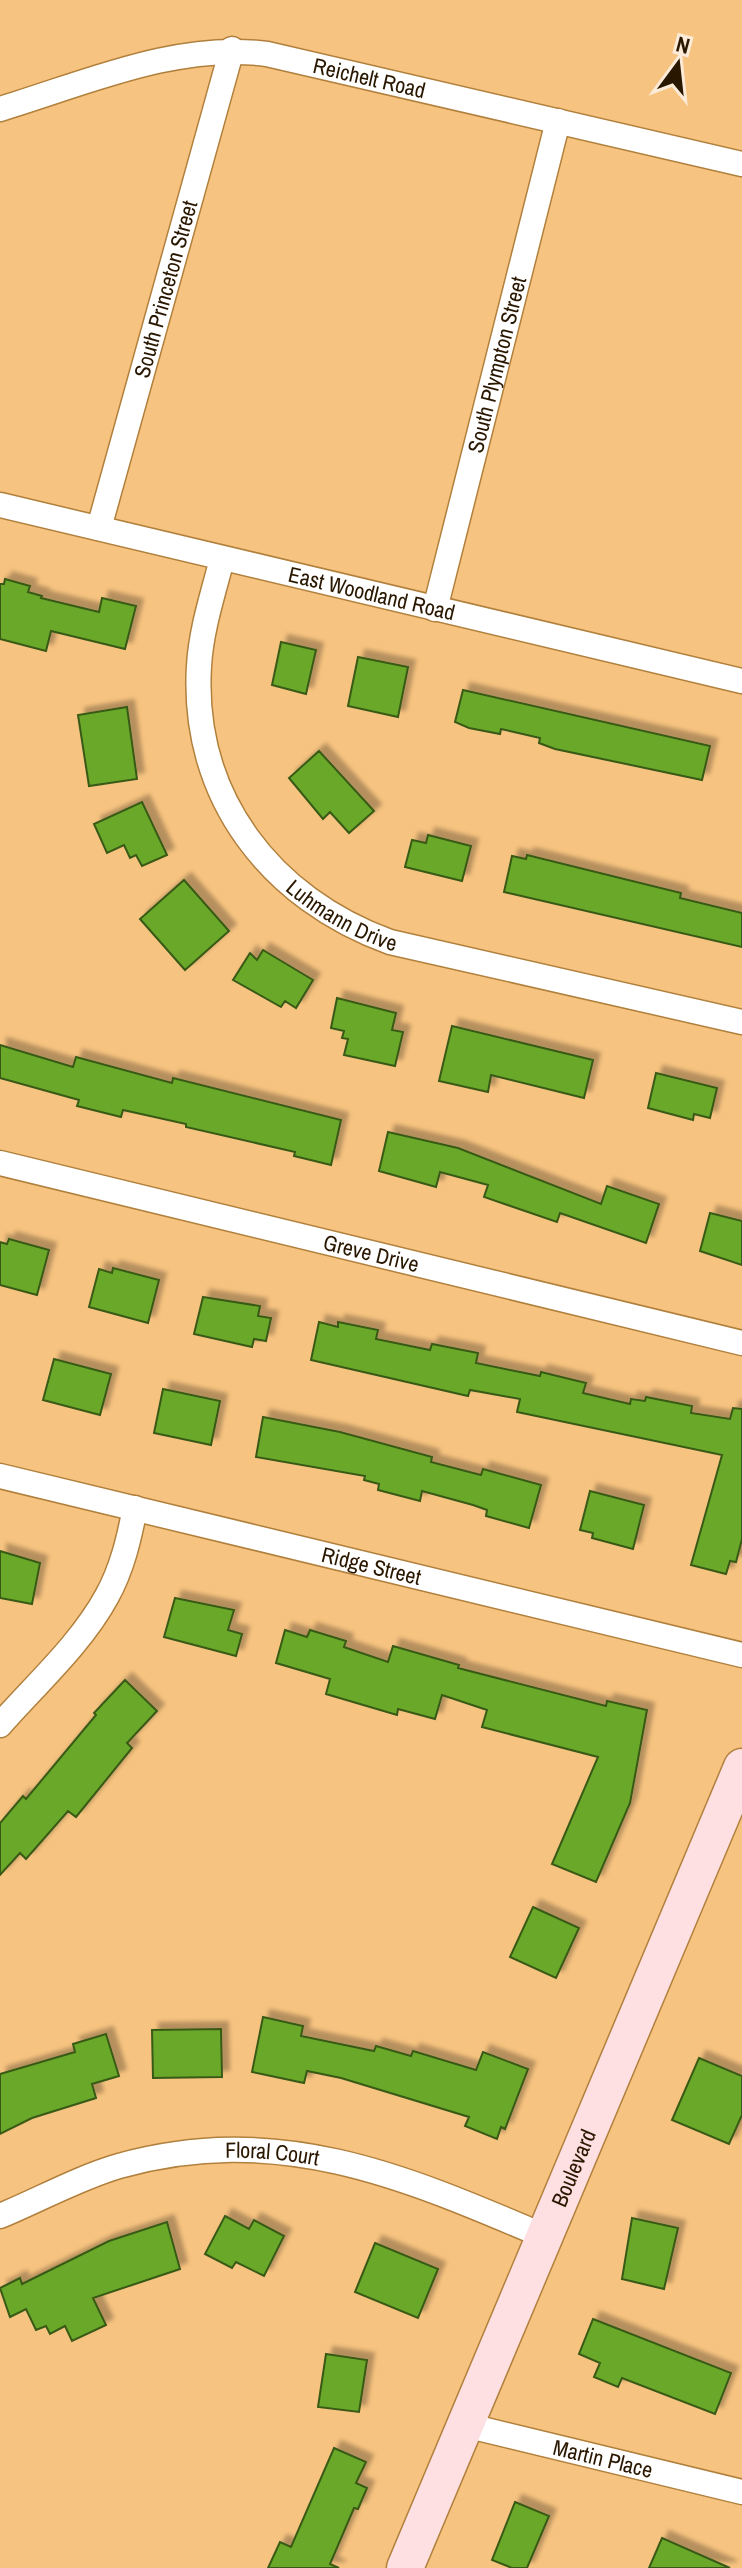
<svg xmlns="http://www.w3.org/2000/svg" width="742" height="2568" viewBox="0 0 742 2568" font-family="'Archivo Narrow',sans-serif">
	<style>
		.building { fill: #6aa829; stroke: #385a16; stroke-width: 2; filter: url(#shadow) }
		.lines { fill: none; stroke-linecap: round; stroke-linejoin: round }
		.street-casing { stroke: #b1803d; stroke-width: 27 }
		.secondary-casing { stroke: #b1803d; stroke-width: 39 }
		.street { stroke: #fff; stroke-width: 24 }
		.secondary { stroke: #fee0e3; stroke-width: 36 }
		.labels { text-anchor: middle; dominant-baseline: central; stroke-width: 6; stroke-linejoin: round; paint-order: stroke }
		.street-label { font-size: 22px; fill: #2a1700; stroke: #fbebd8 }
	</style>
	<defs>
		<filter id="shadow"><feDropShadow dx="7" dy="-7" stdDeviation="2" flood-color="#0004"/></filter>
	</defs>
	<rect width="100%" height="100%" fill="#f7c380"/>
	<path class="building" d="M 5,579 L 30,586 L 28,592 L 42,596 L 41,598 L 99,612 L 102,598 L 136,606 L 125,649 L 51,631 L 46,651 L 0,639 L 0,584 L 4,584 Z
		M 281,642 L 316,650 L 306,694 L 272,685 Z
		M 358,657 L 408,667 L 398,717 L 348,706 Z
		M 463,690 L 710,746 L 702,780 L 555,749 L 539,743 L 540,738 L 501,729 L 500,734 L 469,728 L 455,722 Z
		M 127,707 L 137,779 L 89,786 L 78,715 Z
		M 319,751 L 374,811 L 349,833 L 330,812 L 323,819 L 289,778 Z
		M 142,802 L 167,855 L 142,866 L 136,855 L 130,858 L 124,845 L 107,853 L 94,824 Z
		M 428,835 L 471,846 L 462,881 L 405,867 L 412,840 L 426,843 Z
		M 527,855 L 681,893 L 680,898 L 742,913 L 742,947 L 504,892 L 512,856 L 526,859 Z
		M 184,880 L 229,931 L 185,970 L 140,919 Z
		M 263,950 L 313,980 L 296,1008 L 285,1001 L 281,1007 L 233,980 L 250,953 L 257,960 Z
		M 337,998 L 396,1013 L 392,1030 L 403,1032 L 395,1066 L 344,1055 L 348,1039 L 342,1038 L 344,1031 L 331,1028 Z
		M 452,1026 L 593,1060 L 584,1098 L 491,1075 L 488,1092 L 439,1081 Z
		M 0,1045 L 73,1067 L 76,1057 L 172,1083 L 173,1078 L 341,1120 L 331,1165 L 294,1156 L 295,1152 L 186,1127 L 186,1124 L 123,1110 L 121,1117 L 77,1106 L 79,1100 L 0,1078 Z
		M 656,1073 L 717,1088 L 710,1118 L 694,1114 L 693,1120 L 648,1108 Z
		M 388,1132 L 458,1148 L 601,1204 L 607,1186 L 659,1204 L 646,1243 L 560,1213 L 557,1222 L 484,1197 L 488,1185 L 440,1172 L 436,1187 L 379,1171 Z
		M 710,1213 L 742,1221 L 742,1265 L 700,1251 Z
		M 9,1239 L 49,1250 L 37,1295 L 0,1285 L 0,1242 L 7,1244 Z
		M 113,1268 L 159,1280 L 148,1323 L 89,1307 L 99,1269 L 112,1273 Z
		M 203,1297 L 260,1306 L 258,1316 L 271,1318 L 266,1341 L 254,1339 L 252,1347 L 194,1334 Z
		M 319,1322 L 338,1327 L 338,1322 L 378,1330 L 376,1339 L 430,1350 L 432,1344 L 478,1353 L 476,1363 L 540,1376 L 541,1372 L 586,1383 L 583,1393 L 630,1404 L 631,1399 L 645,1401 L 646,1397 L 692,1406 L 691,1413 L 730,1419 L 733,1408 L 742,1409 L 742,1539 L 736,1562 L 730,1561 L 726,1574 L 691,1565 L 722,1455 L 517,1412 L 520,1399 L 470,1390 L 468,1396 L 311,1360 Z
		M 54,1359 L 111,1374 L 100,1415 L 43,1400 Z
		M 163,1389 L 220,1401 L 211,1445 L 154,1433 Z
		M 263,1417 L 340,1432 L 432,1457 L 431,1462 L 481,1475 L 483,1469 L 541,1485 L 529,1528 L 486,1516 L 487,1510 L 473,1505 L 422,1491 L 420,1501 L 378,1490 L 379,1484 L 364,1480 L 365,1476 L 256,1457 Z
		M 590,1491 L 644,1505 L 633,1549 L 592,1538 L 593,1533 L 580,1530 Z
		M 0,1551 L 40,1563 L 32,1604 L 0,1598 Z
		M 175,1598 L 234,1610 L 228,1630 L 242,1634 L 236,1656 L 164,1637 Z
		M 285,1630 L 307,1637 L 310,1630 L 346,1641 L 344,1647 L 388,1662 L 393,1646 L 459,1665 L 458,1668 L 606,1706 L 607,1701 L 647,1710 L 630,1803 L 596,1882 L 552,1864 L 598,1757 L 482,1727 L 487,1710 L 442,1695 L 435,1719 L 398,1709 L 397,1715 L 326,1694 L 330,1679 L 276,1663 Z
		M 125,1680 L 157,1711 L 127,1743 L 132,1748 L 76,1817 L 68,1811 L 26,1859 L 20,1853 L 0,1875 L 0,1823 L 23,1796 L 26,1799 L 96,1715 L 94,1713 Z
		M 533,1907 L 579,1928 L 556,1978 L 510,1957 Z
		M 263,2017 L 303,2026 L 301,2036 L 374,2051 L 376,2046 L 411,2056 L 413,2051 L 476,2070 L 483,2052 L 528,2069 L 505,2129 L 501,2127 L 497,2139 L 465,2126 L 469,2117 L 341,2078 L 307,2071 L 304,2083 L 252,2072 Z
		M 221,2029 L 222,2077 L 153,2078 L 152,2030 Z
		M 106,2034 L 119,2076 L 92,2084 L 96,2098 L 32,2118 L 0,2134 L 0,2074 L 75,2052 L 73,2044 Z
		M 699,2058 L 742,2076 L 742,2115 L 729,2144 L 672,2120 Z
		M 225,2216 L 249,2229 L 254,2220 L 284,2236 L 264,2276 L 236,2262 L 232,2268 L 205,2254 Z
		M 632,2218 L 678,2228 L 664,2289 L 622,2279 Z
		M 167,2222 L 180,2269 L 93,2298 L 106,2325 L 72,2341 L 65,2326 L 50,2334 L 46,2326 L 36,2330 L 26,2309 L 10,2317 L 0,2288 L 20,2278 L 22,2284 L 109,2241 Z
		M 375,2243 L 438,2269 L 418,2318 L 355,2292 Z
		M 593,2319 L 731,2373 L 715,2414 L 622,2378 L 618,2387 L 594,2377 L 600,2363 L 579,2354 Z
		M 326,2354 L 367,2360 L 359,2412 L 318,2407 Z
		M 334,2448 L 366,2462 L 356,2483 L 367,2488 L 358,2509 L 354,2508 L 330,2564 L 339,2568 L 268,2568 L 280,2542 L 291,2547 Z
		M 515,2502 L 549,2516 L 527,2568 L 512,2568 L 492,2560 Z
		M 662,2538 L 730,2568 L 649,2568 Z"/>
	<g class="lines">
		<defs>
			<g id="street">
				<path id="s1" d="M 0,109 C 86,83 177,42 267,54 L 742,164"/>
				<path id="s2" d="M 0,505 L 742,681"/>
				<path id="s3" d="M 99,528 L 232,49"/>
				<path id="s4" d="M 222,559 C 213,594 201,630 199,666 C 191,797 271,899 390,942 L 742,1022"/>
				<path id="s5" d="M 435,609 L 558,121"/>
				<path id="s6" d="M 0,1163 L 742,1343"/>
				<path id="s7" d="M 0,1476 L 742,1655"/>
				<path d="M 0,1725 C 35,1685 81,1644 107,1596 C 122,1569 129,1539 135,1508"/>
				<path id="s8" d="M 0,2216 C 39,2200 78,2178 119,2166 C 277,2122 401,2175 544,2236"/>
				<path id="s9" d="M 465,2425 L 742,2492"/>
			</g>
			<g id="secondary">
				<path id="s10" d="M 405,2568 L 742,1767"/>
			</g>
		</defs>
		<use href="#street" class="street-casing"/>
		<use href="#secondary" class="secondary-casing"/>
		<use href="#street" class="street"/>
		<use href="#secondary" class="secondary"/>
	</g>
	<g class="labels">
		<g class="street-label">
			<text stroke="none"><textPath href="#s1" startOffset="380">Reichelt Road</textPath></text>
			<text stroke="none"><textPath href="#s3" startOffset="248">South Princeton Street</textPath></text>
			<text stroke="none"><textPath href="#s5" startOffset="252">South Plympton Street</textPath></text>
			<text stroke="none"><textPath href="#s2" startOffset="382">East Woodland Road</textPath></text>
			<text stroke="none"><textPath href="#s4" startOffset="416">Luhmann Drive</textPath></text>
			<text stroke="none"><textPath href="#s6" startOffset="382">Greve Drive</textPath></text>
			<text stroke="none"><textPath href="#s7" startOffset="382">Ridge Street</textPath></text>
			<text stroke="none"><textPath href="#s8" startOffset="284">Floral Court</textPath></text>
			<text stroke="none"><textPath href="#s10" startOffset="434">Boulevard</textPath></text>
			<text stroke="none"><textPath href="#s9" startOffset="142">Martin Place</textPath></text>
		</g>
	</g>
	<g transform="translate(678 64) rotate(15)" stroke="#fbebd8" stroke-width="6" paint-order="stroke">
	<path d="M0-6L14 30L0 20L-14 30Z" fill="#2a1700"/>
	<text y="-12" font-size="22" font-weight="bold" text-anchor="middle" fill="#2a1700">N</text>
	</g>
</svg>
